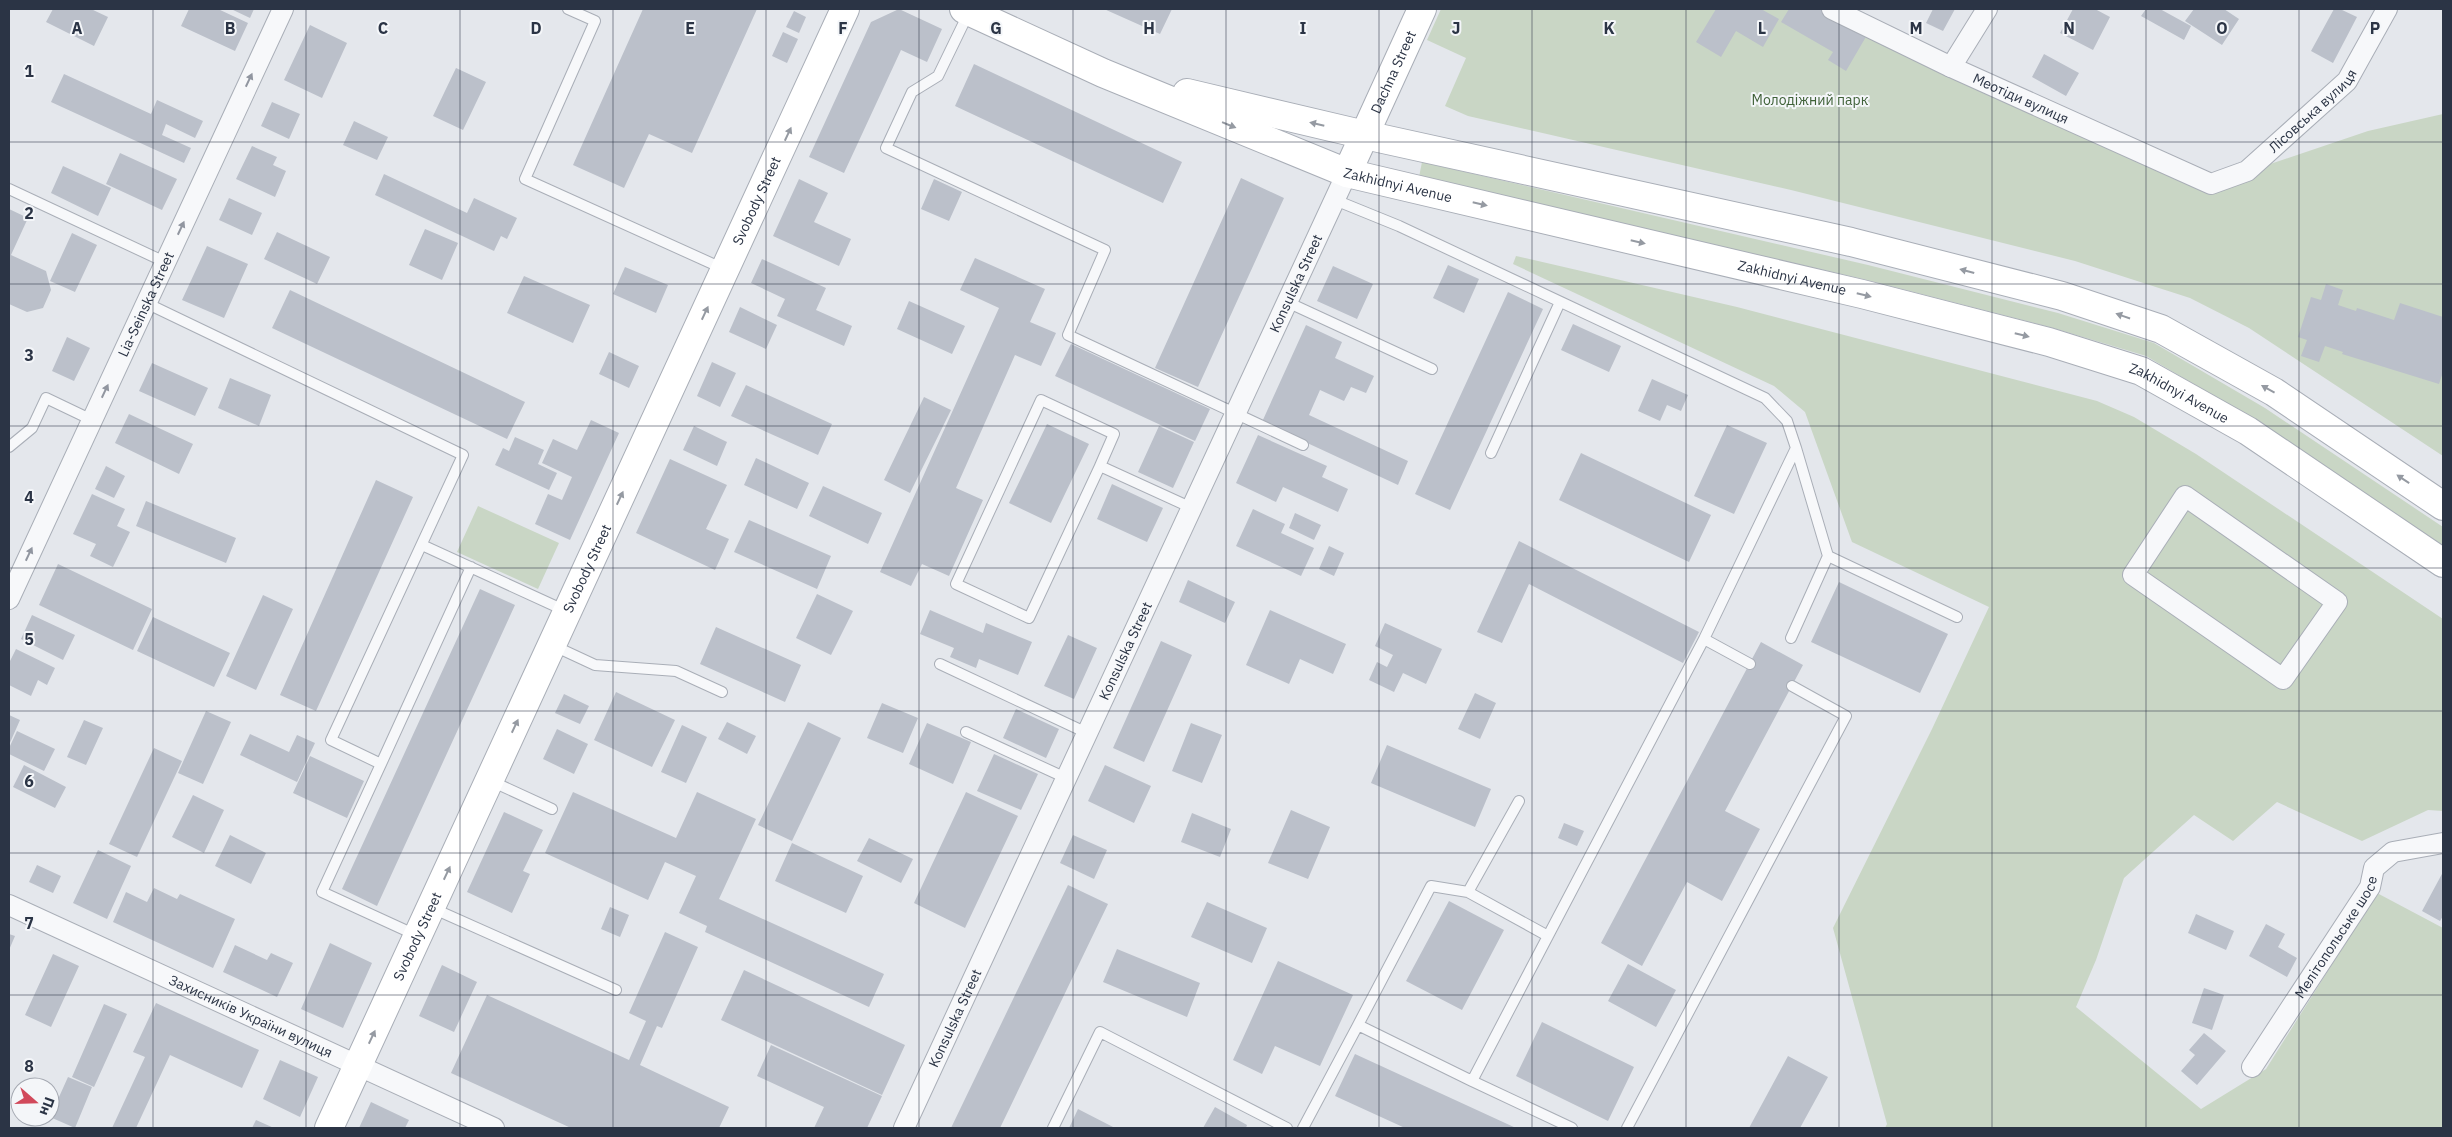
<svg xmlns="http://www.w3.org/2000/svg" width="2452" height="1137" viewBox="0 0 2452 1137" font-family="'IBM Plex Sans',sans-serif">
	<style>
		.green { fill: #c9d6c5 }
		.building { fill: #bbc0ca }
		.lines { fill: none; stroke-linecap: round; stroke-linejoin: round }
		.lane-casing { stroke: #a9aeb7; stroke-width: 12 }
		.street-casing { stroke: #a9aeb7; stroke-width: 22 }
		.secondary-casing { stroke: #a9aeb7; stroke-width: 30 }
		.lane { stroke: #f7f8fa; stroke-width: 10 }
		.street { stroke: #f7f8fa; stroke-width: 20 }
		.secondary { stroke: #fff; stroke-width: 28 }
		.oneway { fill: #9196a0 }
		.oneway2 { fill: #959aa2 }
		.grid { fill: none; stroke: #2b3445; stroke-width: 1; stroke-opacity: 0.55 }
		.labels { text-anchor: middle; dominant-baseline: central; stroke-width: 4; stroke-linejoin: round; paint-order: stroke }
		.street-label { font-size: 14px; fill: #2b3445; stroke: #f4f6f9 }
		.park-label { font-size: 14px; fill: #3f6138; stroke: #f4f6f9 }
		.grid-label { font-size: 16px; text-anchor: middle; font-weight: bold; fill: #2b3445; stroke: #f4f6f9; stroke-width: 4; stroke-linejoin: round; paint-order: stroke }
	</style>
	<rect width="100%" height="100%" fill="#e4e7ec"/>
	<path class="green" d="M 1441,9 L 1832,9 L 2211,184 L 2368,131 L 2443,114 L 2443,456 L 2249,328 L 2190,298 L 2075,261 L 1791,190 L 1468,116 L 1445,106 L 1466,58 L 1427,40 Z
		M 1422,162 L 1868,265 L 2058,313 L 2154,343 L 2265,408 L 2443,527 L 2443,546 L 2255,420 L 2146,356 L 2053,328 L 1863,279 L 1419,177 Z
		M 1516,256 L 1737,307 L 2097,401 L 2134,417 L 2196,454 L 2443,619 L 2443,811 L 2428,810 L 2362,841 L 2277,802 L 2233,841 L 2194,815 L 2124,878 L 2096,960 L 2076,1007 L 2201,1109 L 2266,1069 L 2377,893 L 2443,928 L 2443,1128 L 1885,1128 L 1887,1124 L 1833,928 L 1932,729 L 1989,607 L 1852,542 L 1805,412 L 1774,386 L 1513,264 Z
		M 478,506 L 559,543 L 538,589 L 457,552 Z"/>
	<path class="building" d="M 53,9 L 91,9 L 108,17 L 94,46 L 46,22 Z
		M 189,9 L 218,9 L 248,23 L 235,51 L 181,26 Z
		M 231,9 L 254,9 L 250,18 Z
		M 643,9 L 757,9 L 692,153 L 649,134 L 624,188 L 573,165 Z
		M 899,9 L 942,29 L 927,62 L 901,50 L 844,173 L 809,157 L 871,22 Z
		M 1104,9 L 1172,9 L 1160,34 Z
		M 1716,9 L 1761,9 L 1779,19 L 1763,47 L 1736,31 L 1721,57 L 1696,42 Z
		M 1789,9 L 1822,9 L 1867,35 L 1846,71 L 1828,60 L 1833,52 L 1781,22 Z
		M 1933,9 L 1955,9 L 1943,31 L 1926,23 Z
		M 2073,9 L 2095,9 L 2110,17 L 2093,50 L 2060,33 Z
		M 2146,9 L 2160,9 L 2191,26 L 2184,40 L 2141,16 Z
		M 2194,9 L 2224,9 L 2239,19 L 2222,45 L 2185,21 Z
		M 2334,9 L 2340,9 L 2357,17 L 2333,63 L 2311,51 Z
		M 794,11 L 806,17 L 799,33 L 786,27 Z
		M 310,25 L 347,43 L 322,98 L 284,80 Z
		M 783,32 L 798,39 L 787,63 L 772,56 Z
		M 2044,54 L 2079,73 L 2066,96 L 2032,77 Z
		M 974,64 L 1182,162 L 1163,203 L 955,106 Z
		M 456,68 L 486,82 L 463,130 L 433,116 Z
		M 64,74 L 151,114 L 157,100 L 203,121 L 195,138 L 166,124 L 162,135 L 191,148 L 184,163 L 51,102 Z
		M 272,102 L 300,114 L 289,139 L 261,126 Z
		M 354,121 L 388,137 L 377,160 L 343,145 Z
		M 252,146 L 277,157 L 273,165 L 286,171 L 275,197 L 236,179 Z
		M 120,153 L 177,179 L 162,210 L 106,184 Z
		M 63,166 L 111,188 L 98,216 L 51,193 Z
		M 384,174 L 467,213 L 474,198 L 517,218 L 507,239 L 501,236 L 494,251 L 375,195 Z
		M 1241,178 L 1284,198 L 1198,387 L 1155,368 Z
		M 799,179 L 828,193 L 814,222 L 851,239 L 839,266 L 773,236 Z
		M 934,179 L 962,192 L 949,221 L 921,209 Z
		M 229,198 L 262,213 L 252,235 L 219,220 Z
		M 9,209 L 28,218 L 11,255 L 46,271 L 51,290 L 43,308 L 27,312 L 9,304 Z
		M 425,229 L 458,243 L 442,280 L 409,265 Z
		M 277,232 L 330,257 L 317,284 L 264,259 Z
		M 72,233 L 97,245 L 75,292 L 50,281 Z
		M 207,246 L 248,264 L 224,318 L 182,300 Z
		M 975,258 L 1045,289 L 1030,322 L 1056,333 L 1041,366 L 1015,355 L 956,488 L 983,500 L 949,576 L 922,564 L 911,586 L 880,572 L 999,308 L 960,290 Z
		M 762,259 L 826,288 L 816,310 L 852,326 L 844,346 L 777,316 L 785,299 L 751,283 Z
		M 1448,265 L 1479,279 L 1464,313 L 1433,298 Z
		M 1333,266 L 1373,284 L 1357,319 L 1317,301 Z
		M 625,267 L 668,285 L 656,313 L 613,294 Z
		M 524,276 L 590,305 L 573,343 L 507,313 Z
		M 2326,284 L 2343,290 L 2338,305 L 2356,311 L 2357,308 L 2394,320 L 2400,303 L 2443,317 L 2443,372 L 2439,384 L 2342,354 L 2343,352 L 2325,346 L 2319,362 L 2301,356 L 2307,340 L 2298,337 L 2311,297 L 2321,300 Z
		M 290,290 L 525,402 L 507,439 L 272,328 Z
		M 1508,292 L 1543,309 L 1450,510 L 1415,494 Z
		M 909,301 L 965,326 L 952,354 L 897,329 Z
		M 740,307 L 777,325 L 766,349 L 729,332 Z
		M 1573,324 L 1621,346 L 1609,372 L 1561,350 Z
		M 1306,325 L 1342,342 L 1335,358 L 1374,376 L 1366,393 L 1351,387 L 1344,401 L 1320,390 L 1309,415 L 1408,461 L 1398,485 L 1262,422 Z
		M 67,337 L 90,348 L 74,381 L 52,371 Z
		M 1071,344 L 1210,409 L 1195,441 L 1055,376 Z
		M 609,352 L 639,366 L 629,388 L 599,374 Z
		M 712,362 L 736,373 L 720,407 L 697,396 Z
		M 152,363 L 208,388 L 195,416 L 139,391 Z
		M 230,378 L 271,395 L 259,426 L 218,408 Z
		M 1652,379 L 1688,395 L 1681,411 L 1667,405 L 1660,421 L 1638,411 Z
		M 746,385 L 832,424 L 818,455 L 731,416 Z
		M 924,397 L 951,410 L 910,493 L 884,480 Z
		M 129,414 L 193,444 L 179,474 L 115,443 Z
		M 591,420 L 619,433 L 570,540 L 535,524 L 548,494 L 562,500 L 572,477 L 542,463 L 553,439 L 577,450 Z
		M 1047,424 L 1089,444 L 1051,523 L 1009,503 Z
		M 1727,425 L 1767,443 L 1734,514 L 1694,496 Z
		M 694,426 L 727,442 L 717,466 L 683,450 Z
		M 1159,426 L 1194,442 L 1173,488 L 1138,472 Z
		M 1258,435 L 1327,466 L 1322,477 L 1348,489 L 1338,512 L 1283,487 L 1276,502 L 1236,483 Z
		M 515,437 L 544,450 L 538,464 L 557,473 L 549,490 L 495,465 L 503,448 L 509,451 Z
		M 1581,453 L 1711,515 L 1689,562 L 1559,500 Z
		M 756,458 L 809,483 L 797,509 L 744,485 Z
		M 670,459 L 727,485 L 706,529 L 729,539 L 715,570 L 636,533 Z
		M 106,466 L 125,476 L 114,498 L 95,489 Z
		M 376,480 L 413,497 L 316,711 L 280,695 Z
		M 1112,484 L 1163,508 L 1147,542 L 1097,519 Z
		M 823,486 L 882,513 L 868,544 L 809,516 Z
		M 92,494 L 125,509 L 117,526 L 130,532 L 113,567 L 90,556 L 96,544 L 73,534 Z
		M 146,501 L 236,538 L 226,563 L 136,526 Z
		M 1253,509 L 1285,524 L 1281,533 L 1314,548 L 1301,576 L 1236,546 Z
		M 1295,513 L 1321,525 L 1314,540 L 1289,528 Z
		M 749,520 L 831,556 L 817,589 L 734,552 Z
		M 1519,541 L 1699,632 L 1683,663 L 1529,584 L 1502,643 L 1477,632 Z
		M 1329,546 L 1344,553 L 1334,576 L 1319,569 Z
		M 58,564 L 152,609 L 133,650 L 39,605 Z
		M 1188,580 L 1235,602 L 1225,623 L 1179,602 Z
		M 1839,582 L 1948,634 L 1920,693 L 1811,642 Z
		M 480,589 L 515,605 L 377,906 L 342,889 Z
		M 817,594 L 853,611 L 831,655 L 796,638 Z
		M 263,595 L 293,609 L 256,690 L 226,676 Z
		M 930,610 L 983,633 L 986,623 L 1032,642 L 1018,675 L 979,659 L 976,668 L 950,657 L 954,648 L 920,634 Z
		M 1270,610 L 1346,644 L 1333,674 L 1300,659 L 1289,684 L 1246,665 Z
		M 32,615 L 75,635 L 63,660 L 21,639 Z
		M 153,617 L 230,653 L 214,687 L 137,651 Z
		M 1385,623 L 1442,649 L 1426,684 L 1403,673 L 1394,692 L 1369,680 L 1377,662 L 1387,667 L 1393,655 L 1375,646 Z
		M 716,627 L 801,665 L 785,702 L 700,664 Z
		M 1068,635 L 1097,648 L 1074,699 L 1044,686 Z
		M 1161,641 L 1192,655 L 1144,762 L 1113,748 Z
		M 1761,642 L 1803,665 L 1725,811 L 1760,829 L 1722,901 L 1687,882 L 1642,966 L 1601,943 Z
		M 16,649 L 55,668 L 47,685 L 38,680 L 31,696 L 9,685 L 9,663 Z
		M 616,692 L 675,720 L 652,767 L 594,740 Z
		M 1475,693 L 1496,703 L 1480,739 L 1458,729 Z
		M 564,694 L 589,706 L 580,724 L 555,713 Z
		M 882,703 L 918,718 L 903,753 L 867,738 Z
		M 1016,709 L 1059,729 L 1046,758 L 1003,738 Z
		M 206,711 L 231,722 L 203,784 L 178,773 Z
		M 9,715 L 20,720 L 9,745 Z
		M 84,720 L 103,728 L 86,765 L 67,757 Z
		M 727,722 L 756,736 L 747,754 L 718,739 Z
		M 808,722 L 841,738 L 792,841 L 758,825 Z
		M 927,723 L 971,742 L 953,784 L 909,764 Z
		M 1191,723 L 1222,735 L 1202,783 L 1172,771 Z
		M 682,725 L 707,737 L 686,783 L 661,772 Z
		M 557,729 L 588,744 L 574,774 L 543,759 Z
		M 17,731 L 55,749 L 44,771 L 9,754 L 9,748 Z
		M 250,734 L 289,752 L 297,735 L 315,743 L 297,782 L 240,755 Z
		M 1387,745 L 1491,789 L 1475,827 L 1371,783 Z
		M 154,748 L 182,761 L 137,857 L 109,844 Z
		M 994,754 L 1038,774 L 1021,810 L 977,791 Z
		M 310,756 L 364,781 L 347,818 L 293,793 Z
		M 24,765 L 66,787 L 55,808 L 13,787 Z
		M 1105,765 L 1151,786 L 1134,823 L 1088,801 Z
		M 573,792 L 676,838 L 697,792 L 756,819 L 719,899 L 884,974 L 869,1007 L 705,932 L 707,926 L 679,913 L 696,876 L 665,862 L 648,900 L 545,853 Z
		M 966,792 L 1018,816 L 965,928 L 914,903 Z
		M 193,795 L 224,810 L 204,853 L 172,837 Z
		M 1291,810 L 1330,827 L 1308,879 L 1268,863 Z
		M 504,812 L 543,830 L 523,871 L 530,874 L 512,913 L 467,892 Z
		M 1192,813 L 1231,829 L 1220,857 L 1181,842 Z
		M 1564,823 L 1584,831 L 1577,846 L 1558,838 Z
		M 230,835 L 266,853 L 251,884 L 215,866 Z
		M 1073,835 L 1107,850 L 1094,879 L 1060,863 Z
		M 869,838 L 913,859 L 901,883 L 857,861 Z
		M 792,843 L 863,876 L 846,913 L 775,881 Z
		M 98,850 L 131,866 L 107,919 L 73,903 Z
		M 37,865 L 61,876 L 53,893 L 29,882 Z
		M 2443,872 L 2443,916 L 2440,921 L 2422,911 Z
		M 1068,885 L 1108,904 L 1000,1128 L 951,1128 Z
		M 154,888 L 177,899 L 180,894 L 235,919 L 213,968 L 113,922 L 126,892 L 147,902 Z
		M 1449,901 L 1504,930 L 1462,1010 L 1406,981 Z
		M 1207,902 L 1267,928 L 1252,963 L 1191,937 Z
		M 610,907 L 629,915 L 620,937 L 601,929 Z
		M 2196,914 L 2234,931 L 2226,950 L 2188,933 Z
		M 2266,924 L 2285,934 L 2278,947 L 2297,958 L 2287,977 L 2249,956 Z
		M 665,932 L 698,947 L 662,1028 L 657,1026 L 640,1065 L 729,1107 L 719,1128 L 571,1128 L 451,1073 L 487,995 L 629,1060 L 646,1021 L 629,1013 Z
		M 9,934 L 15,936 L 9,950 Z
		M 330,943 L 372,963 L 343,1028 L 301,1009 Z
		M 235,945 L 267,960 L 271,953 L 293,963 L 277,997 L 223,972 Z
		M 1117,949 L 1200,983 L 1187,1017 L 1103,982 Z
		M 53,954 L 79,966 L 51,1027 L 25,1015 Z
		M 1278,961 L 1353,995 L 1320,1066 L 1275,1046 L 1262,1074 L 1233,1060 Z
		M 1628,964 L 1676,990 L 1656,1027 L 1608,1001 Z
		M 442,965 L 477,982 L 454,1032 L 419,1016 Z
		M 744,970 L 905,1045 L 882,1095 L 721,1020 Z
		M 2204,988 L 2224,995 L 2212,1030 L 2192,1023 Z
		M 156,1003 L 259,1050 L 242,1088 L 170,1055 L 136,1128 L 112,1128 L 145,1057 L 133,1052 Z
		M 104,1004 L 127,1014 L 94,1087 L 72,1077 Z
		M 1542,1022 L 1634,1067 L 1608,1121 L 1516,1076 Z
		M 2204,1033 L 2226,1051 L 2197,1085 L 2181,1071 L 2195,1055 L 2189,1050 Z
		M 771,1045 L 882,1096 L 867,1128 L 814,1128 L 824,1107 L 757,1076 Z
		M 1355,1054 L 1516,1128 L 1405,1128 L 1335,1096 Z
		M 1788,1056 L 1828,1077 L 1800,1128 L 1749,1128 Z
		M 280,1060 L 318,1077 L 300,1117 L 263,1099 Z
		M 68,1077 L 92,1087 L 75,1128 L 50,1117 Z
		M 371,1102 L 409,1120 L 405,1128 L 359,1128 Z
		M 1215,1107 L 1247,1125 L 1246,1128 L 1203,1128 Z
		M 1078,1109 L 1115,1128 L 1069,1128 Z
		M 256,1120 L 274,1128 L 252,1128 Z"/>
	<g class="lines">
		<defs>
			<path id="lane" d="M 568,9 L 595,21 L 525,179 L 724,269
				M 969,12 L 938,76 L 912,92 L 886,148 L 1105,250 L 1068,335 L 1303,445
				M 9,189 L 165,262
				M 1335,200 L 1399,226 L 1765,398 L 1787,421 L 1796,448
				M 1287,302 L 1432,369
				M 146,303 L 463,455 L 331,740 L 381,764 L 471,567
				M 9,447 L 32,428 L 46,398 L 92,420
				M 1491,453 L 1560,302
				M 1100,466 L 1114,434 L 1041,400 L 956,584 L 1029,618 L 1100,466 L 1192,508
				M 422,545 L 566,611
				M 1828,556 L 1957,617
				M 1704,639 L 1750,664
				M 552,645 L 595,665 L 676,671 L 722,692
				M 940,664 L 1087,733
				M 966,732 L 1066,778
				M 381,764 L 322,892 L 418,936
				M 491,781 L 552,809
				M 1468,892 L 1519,801
				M 432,908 L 616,990
				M 1548,936 L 1472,1081 L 1358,1025 L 1431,886 L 1468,892 L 1548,936 L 1704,639 L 1796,448 L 1828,556 L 1791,638
				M 1472,1081 L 1572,1128
				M 1053,1128 L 1100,1032 L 1287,1128
				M 1303,1128 L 1358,1025
				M 1627,1128 L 1846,716 L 1792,686"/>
			<g id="street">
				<path id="s1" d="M 1832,9 L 1951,67 L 2211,184 L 2247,171 L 2347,81 L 2387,9"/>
				<path d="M 1951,67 L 1987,9"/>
				<path d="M 2185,496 L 2337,602 L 2283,679 L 2133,575 Z"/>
				<path id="s2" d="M 9,599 L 283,9"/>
				<path id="s3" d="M 9,905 L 494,1128"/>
				<path id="s4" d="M 2252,1067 L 2370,887 L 2374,868 L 2393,852 L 2443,843"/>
				<path id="s5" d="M 904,1128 L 1347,173"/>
			</g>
			<g id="secondary">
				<path id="s6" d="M 964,9 L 1103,73 L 1347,173 L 1862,294 L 2049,342 L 2141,371 L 2248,431 L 2443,563"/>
				<path d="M 1187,93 L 1365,135 L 1851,242 L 2062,296 L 2161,329 L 2274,392 L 2443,506"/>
				<path id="s7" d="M 1347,173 L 1422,9"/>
				<path id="s8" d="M 329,1128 L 845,9"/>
			</g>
		</defs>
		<use href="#lane" class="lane-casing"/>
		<use href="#street" class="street-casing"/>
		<use href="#secondary" class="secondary-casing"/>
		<use href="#lane" class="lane"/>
		<use href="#street" class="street"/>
		<use href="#secondary" class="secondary"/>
	</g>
	<defs><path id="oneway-solid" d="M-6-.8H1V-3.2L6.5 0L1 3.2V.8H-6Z" transform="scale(1.25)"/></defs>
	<g class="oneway">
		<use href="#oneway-solid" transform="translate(249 80) rotate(-65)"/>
		<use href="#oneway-solid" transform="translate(181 228) rotate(-65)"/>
		<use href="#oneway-solid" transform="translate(105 391) rotate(-65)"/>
		<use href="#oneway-solid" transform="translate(29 554) rotate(-65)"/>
	</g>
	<g class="oneway2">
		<use href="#oneway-solid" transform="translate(1317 124) rotate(-167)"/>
		<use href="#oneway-solid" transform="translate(1229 125) rotate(22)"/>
		<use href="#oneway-solid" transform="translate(788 134) rotate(-65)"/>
		<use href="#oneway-solid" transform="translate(1480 204) rotate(13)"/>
		<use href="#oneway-solid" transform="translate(1638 242) rotate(13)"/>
		<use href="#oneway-solid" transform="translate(1967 271) rotate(-165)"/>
		<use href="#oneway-solid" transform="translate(1864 295) rotate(14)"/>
		<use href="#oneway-solid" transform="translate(705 313) rotate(-65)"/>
		<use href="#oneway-solid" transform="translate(2123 316) rotate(-161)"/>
		<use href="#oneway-solid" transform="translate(2022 335) rotate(14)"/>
		<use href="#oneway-solid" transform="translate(2268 389) rotate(-151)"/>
		<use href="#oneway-solid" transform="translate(2403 479) rotate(-146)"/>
		<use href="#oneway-solid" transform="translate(620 498) rotate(-65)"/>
		<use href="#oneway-solid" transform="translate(515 726) rotate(-65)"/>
		<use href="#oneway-solid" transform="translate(447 873) rotate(-65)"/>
		<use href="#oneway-solid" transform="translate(372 1037) rotate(-65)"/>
	</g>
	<path class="grid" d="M 153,9 L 153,1128M 306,9 L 306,1128M 460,9 L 460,1128M 613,9 L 613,1128M 766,9 L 766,1128M 919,9 L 919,1128M 1073,9 L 1073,1128M 1226,9 L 1226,1128M 1379,9 L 1379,1128M 1532,9 L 1532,1128M 1686,9 L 1686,1128M 1839,9 L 1839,1128M 1992,9 L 1992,1128M 2146,9 L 2146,1128M 2299,9 L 2299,1128M 9,142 L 2443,142M 9,284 L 2443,284M 9,426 L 2443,426M 9,568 L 2443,568M 9,711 L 2443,711M 9,853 L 2443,853M 9,995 L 2443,995"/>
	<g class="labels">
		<g class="street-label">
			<text stroke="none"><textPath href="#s7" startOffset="111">Dachna Street</textPath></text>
			<text stroke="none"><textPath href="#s1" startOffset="209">Меотіди вулиця</textPath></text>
			<text stroke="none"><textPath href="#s1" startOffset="545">Лісовська вулиця</textPath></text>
			<text stroke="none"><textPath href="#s6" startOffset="469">Zakhidnyi Avenue</textPath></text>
			<text stroke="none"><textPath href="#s8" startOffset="1021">Svobody Street</textPath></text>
			<text stroke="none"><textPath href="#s6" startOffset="874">Zakhidnyi Avenue</textPath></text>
			<text stroke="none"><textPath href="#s5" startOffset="931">Konsulska Street</textPath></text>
			<text stroke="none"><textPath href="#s2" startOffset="325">Lia-Seinska Street</textPath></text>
			<text stroke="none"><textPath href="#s6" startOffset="1279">Zakhidnyi Avenue</textPath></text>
			<text stroke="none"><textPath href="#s8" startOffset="616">Svobody Street</textPath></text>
			<text stroke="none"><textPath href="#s5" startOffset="526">Konsulska Street</textPath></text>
			<text stroke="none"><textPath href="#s8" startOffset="211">Svobody Street</textPath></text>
			<text stroke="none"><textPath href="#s4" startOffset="155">Мелітопольське шосе</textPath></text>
			<text stroke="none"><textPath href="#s3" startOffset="266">Захисників України вулиця</textPath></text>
			<text stroke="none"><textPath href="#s5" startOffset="121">Konsulska Street</textPath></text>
		</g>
		<g class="park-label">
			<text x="1810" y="100">Молодіжний парк</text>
		</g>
	</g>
	<g class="grid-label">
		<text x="77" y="34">A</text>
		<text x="230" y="34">B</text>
		<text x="383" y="34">C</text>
		<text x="536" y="34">D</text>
		<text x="690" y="34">E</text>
		<text x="843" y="34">F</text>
		<text x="996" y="34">G</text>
		<text x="1149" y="34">H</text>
		<text x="1303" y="34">I</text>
		<text x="1456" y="34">J</text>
		<text x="1609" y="34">K</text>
		<text x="1762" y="34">L</text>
		<text x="1916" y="34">M</text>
		<text x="2069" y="34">N</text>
		<text x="2222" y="34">O</text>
		<text x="2375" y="34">P</text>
		<text x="29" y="77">1</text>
		<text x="29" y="219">2</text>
		<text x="29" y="361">3</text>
		<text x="29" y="503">4</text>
		<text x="29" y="645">5</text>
		<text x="29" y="787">6</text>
		<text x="29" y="929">7</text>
		<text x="29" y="1072">8</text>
	</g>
	<rect width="2452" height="1137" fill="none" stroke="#2b3445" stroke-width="20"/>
	<g transform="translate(35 1102) rotate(110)"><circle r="24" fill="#f4f6f9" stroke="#a4a8b1"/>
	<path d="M0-4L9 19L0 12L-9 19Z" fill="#d1495b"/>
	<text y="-8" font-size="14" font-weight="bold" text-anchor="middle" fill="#2b3445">Пн</text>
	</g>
</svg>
